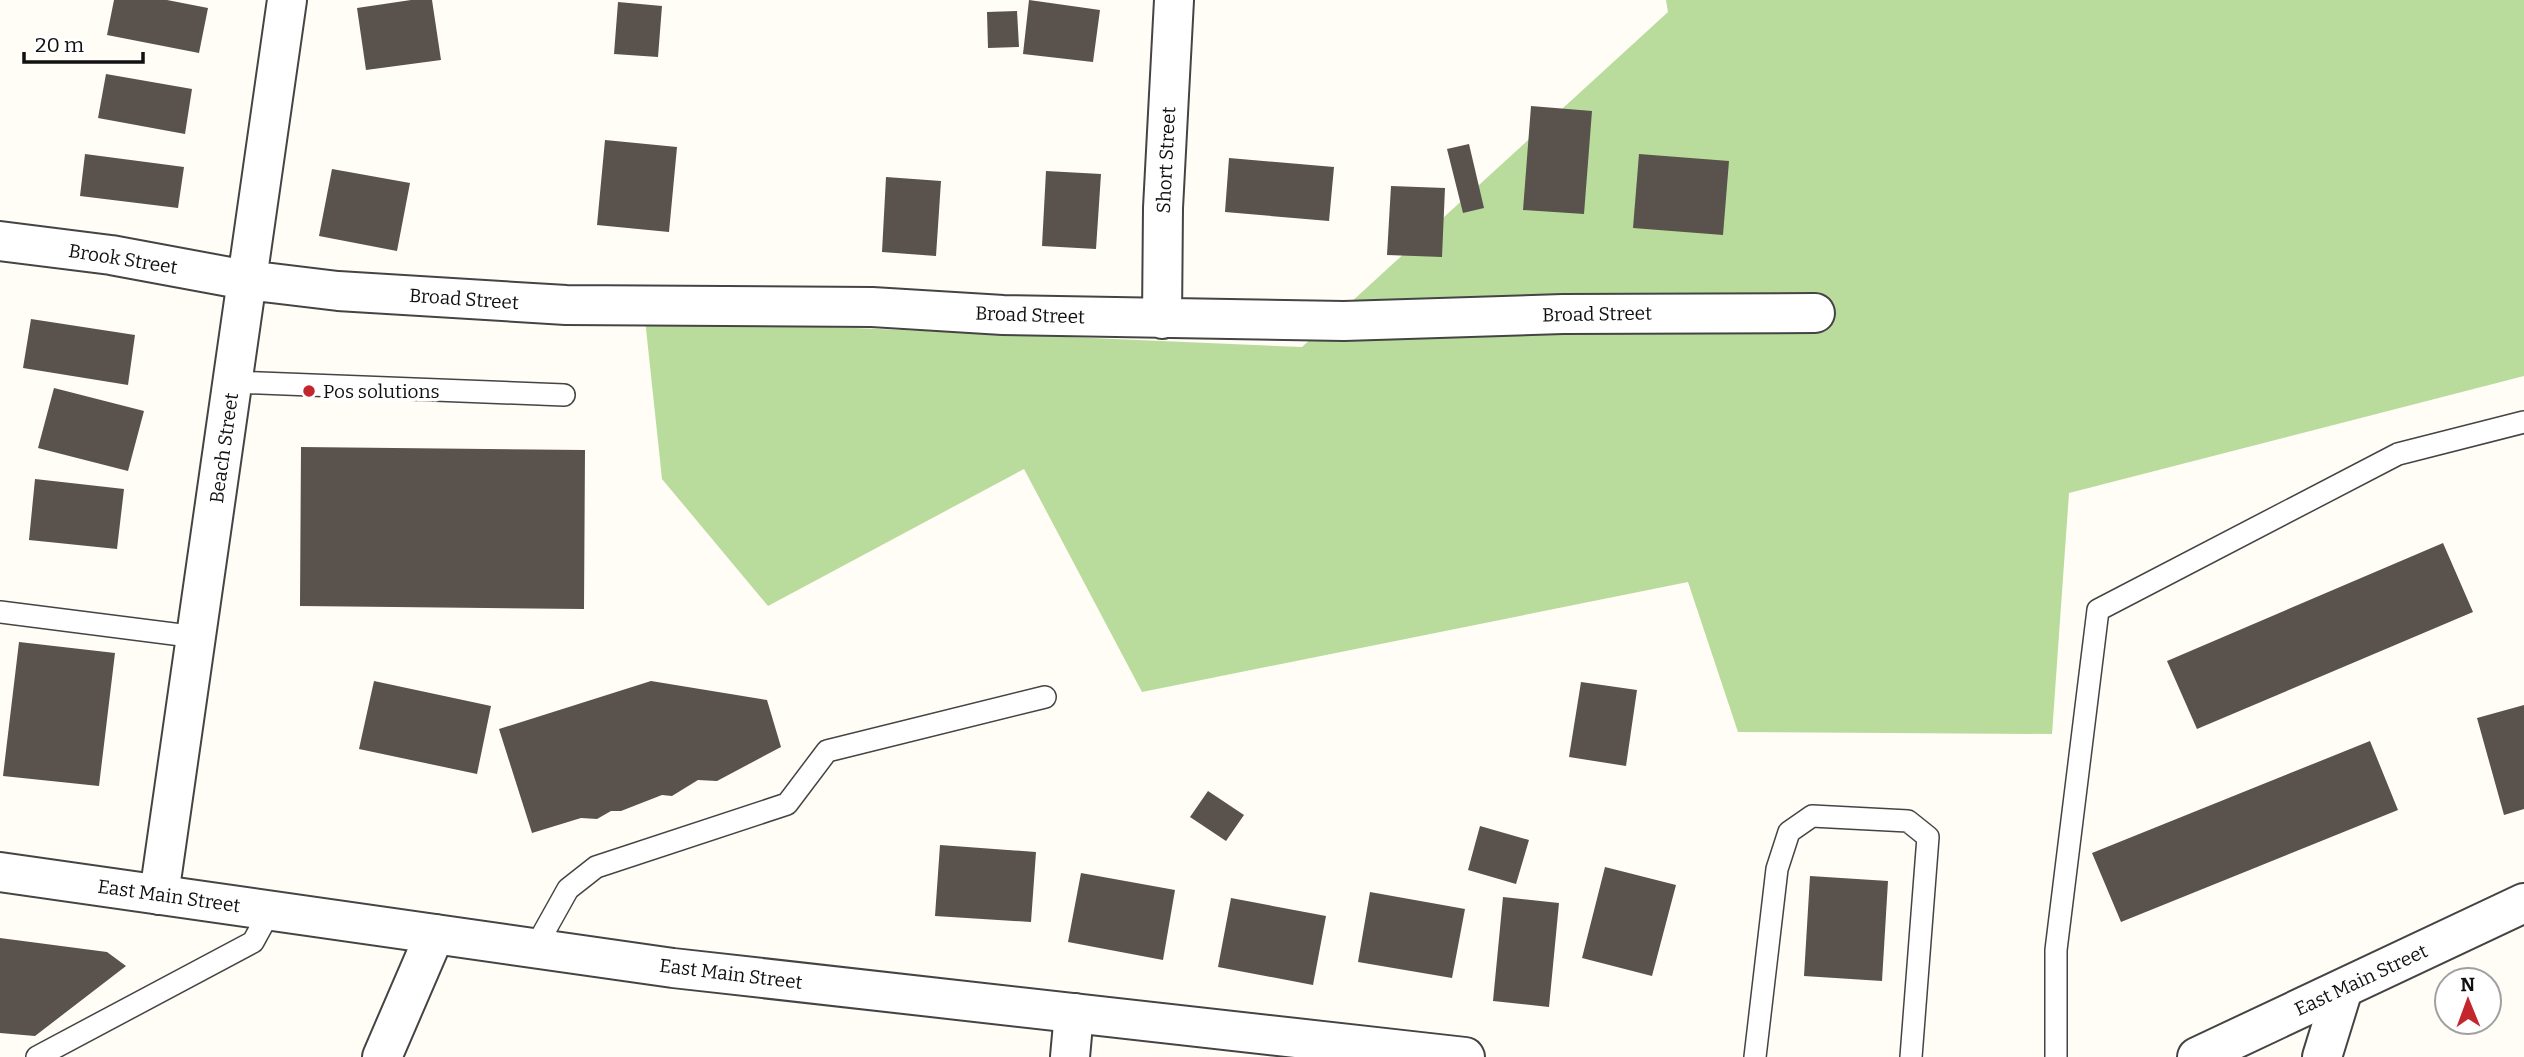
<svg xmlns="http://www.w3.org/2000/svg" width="2524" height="1057" viewBox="0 0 2524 1057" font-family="Bitter,serif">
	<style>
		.forest { fill: #b9dc9c }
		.building { fill: #5a524d }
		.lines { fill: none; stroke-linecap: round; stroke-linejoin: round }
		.service-casing { stroke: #444; stroke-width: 24 }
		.minor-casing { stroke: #444; stroke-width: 42 }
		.tertiary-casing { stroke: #444; stroke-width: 42 }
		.service { stroke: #fff; stroke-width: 21 }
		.minor { stroke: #fff; stroke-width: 38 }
		.tertiary { stroke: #fff; stroke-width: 38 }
		.poi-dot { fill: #c4262e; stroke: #fff; stroke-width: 2.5 }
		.labels { text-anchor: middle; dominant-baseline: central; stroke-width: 7; stroke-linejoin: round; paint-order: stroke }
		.street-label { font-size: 19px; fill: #111; stroke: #fff }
		.poi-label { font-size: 19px; fill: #111; stroke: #fff; text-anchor: start }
	</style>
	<rect width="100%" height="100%" fill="#fffdf5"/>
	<path class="forest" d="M 1666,0 L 2524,0 L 2524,376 L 2069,493 L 2052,734 L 1738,732 L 1688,582 L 1142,692 L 1024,469 L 768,606 L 662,479 L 645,319 L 1302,347 L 1668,12 Z"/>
	<path class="building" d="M 114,0 L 167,0 L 208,8 L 199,53 L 107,35 Z
		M 411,0 L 432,0 L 441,60 L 366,70 L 357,8 Z
		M 1029,0 L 1100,10 L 1093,62 L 1023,54 Z
		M 618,2 L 662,6 L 658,57 L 614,54 Z
		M 1017,11 L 1019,47 L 988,48 L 987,12 Z
		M 106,74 L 192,89 L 185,134 L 98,118 Z
		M 1531,106 L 1592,111 L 1584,214 L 1523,210 Z
		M 605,140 L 677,147 L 669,232 L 597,225 Z
		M 1469,144 L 1484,208 L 1463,213 L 1447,149 Z
		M 85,154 L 184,167 L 178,208 L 80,196 Z
		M 1639,154 L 1729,161 L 1723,235 L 1633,228 Z
		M 1229,158 L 1334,167 L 1329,221 L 1225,212 Z
		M 332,169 L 410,183 L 397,251 L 319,236 Z
		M 1046,171 L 1101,174 L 1096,249 L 1042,246 Z
		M 886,177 L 941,181 L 936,256 L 882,252 Z
		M 1391,186 L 1445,188 L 1442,257 L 1387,255 Z
		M 31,319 L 135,335 L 128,385 L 23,368 Z
		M 54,388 L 144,411 L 128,471 L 38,448 Z
		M 301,447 L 585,450 L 584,609 L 300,606 Z
		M 35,479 L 124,489 L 117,549 L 29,540 Z
		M 2443,543 L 2473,612 L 2197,729 L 2167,661 Z
		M 19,642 L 115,653 L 99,786 L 3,776 Z
		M 374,681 L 491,706 L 477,774 L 359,749 Z
		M 651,681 L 767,700 L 781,747 L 717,781 L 698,780 L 672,796 L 662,795 L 621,811 L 611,811 L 597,819 L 581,818 L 532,833 L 499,729 Z
		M 1581,682 L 1637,690 L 1626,766 L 1569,757 Z
		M 2524,705 L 2524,809 L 2504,815 L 2477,718 Z
		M 2370,741 L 2398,810 L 2121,922 L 2092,853 Z
		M 1208,791 L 1244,815 L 1226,841 L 1190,817 Z
		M 1480,826 L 1529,840 L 1516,884 L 1468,870 Z
		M 940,845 L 1036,852 L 1031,922 L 935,916 Z
		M 1605,867 L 1676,885 L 1652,976 L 1582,958 Z
		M 1081,873 L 1175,890 L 1163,960 L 1068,942 Z
		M 1810,876 L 1888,881 L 1882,981 L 1804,976 Z
		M 1370,892 L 1465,909 L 1452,978 L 1358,962 Z
		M 1503,897 L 1559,903 L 1549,1007 L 1493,1001 Z
		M 1231,898 L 1326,916 L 1313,985 L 1218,967 Z
		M 0,938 L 107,952 L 126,966 L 35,1036 L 0,1033 Z"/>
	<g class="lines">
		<defs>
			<path id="service" d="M 233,382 L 564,395
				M 0,612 L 197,637
				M 535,948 L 568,889 L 596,867 L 787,804 L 827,751 L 1045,697
				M 37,1057 L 253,942 L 270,911
				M 1755,1057 L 1777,869 L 1789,832 L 1812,816 L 1908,821 L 1928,837 L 1911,1057
				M 2056,1057 L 2056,950 L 2098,610 L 2398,454 L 2524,422"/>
			<path id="minor" d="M 0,241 L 111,255 L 246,280 L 338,291 L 566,305 L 872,307 L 1003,315 L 1344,321 L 1563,314 L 1815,313
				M 1162,319 L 1163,208 L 1174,0
				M 159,895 L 287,0
				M 382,1057 L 435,934
				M 1070,1057 L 1074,1013
				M 2322,1057 L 2343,989"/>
			<path id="tertiary" d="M 0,872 L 673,968 L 1465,1057
				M 2197,1057 L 2524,903"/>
		</defs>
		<use href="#service" class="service-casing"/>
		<use href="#minor" class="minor-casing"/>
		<use href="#tertiary" class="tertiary-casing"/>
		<use href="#service" class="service"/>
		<use href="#minor" class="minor"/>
		<use href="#tertiary" class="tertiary"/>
	</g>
	<circle class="poi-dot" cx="309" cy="391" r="7"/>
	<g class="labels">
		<g class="street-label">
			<text transform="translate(1166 160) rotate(-87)">Short Street</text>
			<text transform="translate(123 259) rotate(9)">Brook Street</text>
			<text transform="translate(464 299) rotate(4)">Broad Street</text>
			<text transform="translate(1597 314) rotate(-1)">Broad Street</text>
			<text transform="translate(1030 315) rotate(2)">Broad Street</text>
			<text transform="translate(224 448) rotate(-82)">Beach Street</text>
			<text transform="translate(169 896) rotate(8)">East Main Street</text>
			<text transform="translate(731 974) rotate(7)">East Main Street</text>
			<text transform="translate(2361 980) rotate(-25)">East Main Street</text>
		</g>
		<g class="poi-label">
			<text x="323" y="391">Pos solutions</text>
		</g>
	</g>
	<g transform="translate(2468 1001) rotate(359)"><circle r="33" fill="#ffffff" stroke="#a0a0a0" stroke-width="2"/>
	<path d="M0-5L12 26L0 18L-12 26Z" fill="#c4262e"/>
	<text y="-10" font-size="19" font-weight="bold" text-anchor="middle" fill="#111111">N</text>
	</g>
	<path d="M24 52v10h119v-10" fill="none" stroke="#111111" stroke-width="3.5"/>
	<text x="35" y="52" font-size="21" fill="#111111" stroke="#ffffff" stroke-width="5" paint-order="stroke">20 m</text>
</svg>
